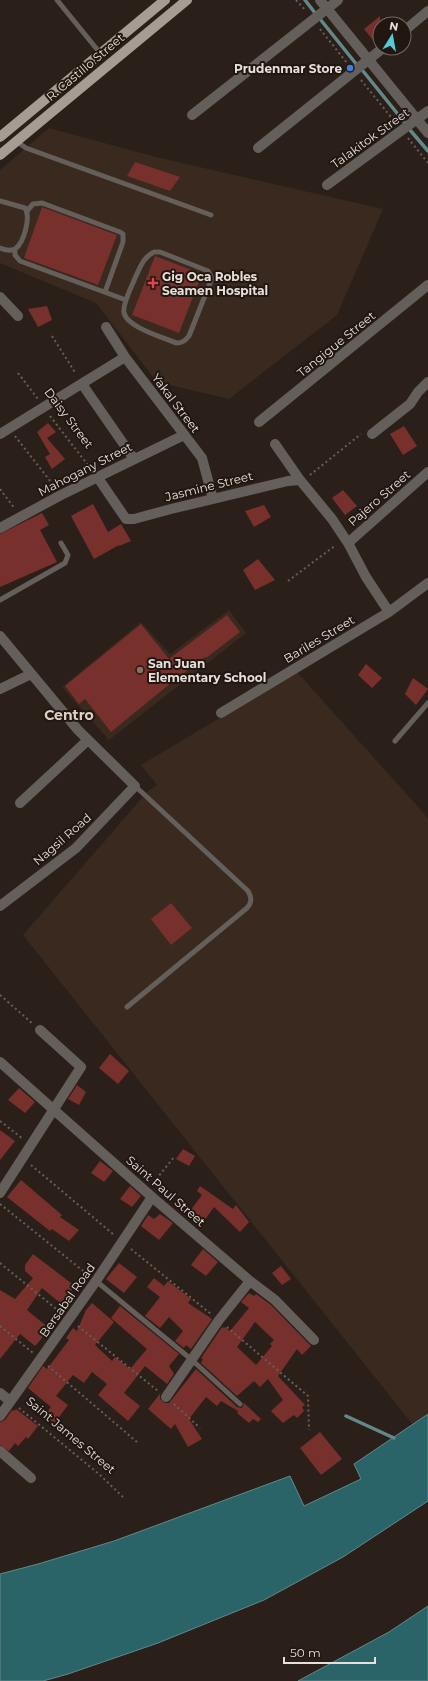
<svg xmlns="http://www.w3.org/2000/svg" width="428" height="1681" viewBox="0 0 428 1681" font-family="Montserrat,sans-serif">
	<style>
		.built { fill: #39291e }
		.water { fill: #2a6468; stroke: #62898a }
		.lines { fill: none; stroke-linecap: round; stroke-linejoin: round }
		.stream { stroke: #62898a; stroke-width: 3.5 }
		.building { fill: #77302b; fill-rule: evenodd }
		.path { stroke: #695f59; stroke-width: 2; stroke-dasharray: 2 3; stroke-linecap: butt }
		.service { stroke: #645f5b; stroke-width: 5 }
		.minor { stroke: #645f5b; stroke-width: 10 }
		.primary { stroke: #a69c93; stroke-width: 10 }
		.shop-dot { fill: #3f7fe0; stroke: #211710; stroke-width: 1.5 }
		.health-dot { fill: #e0444e; stroke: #211710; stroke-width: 1.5 }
		.education-dot { fill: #8d6e63; stroke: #211710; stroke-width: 1.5 }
		.labels { text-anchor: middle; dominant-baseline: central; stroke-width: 4; stroke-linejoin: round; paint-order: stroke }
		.street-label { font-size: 12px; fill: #e6dfda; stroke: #211710 }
		.poi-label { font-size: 12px; font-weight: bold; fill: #e6dfda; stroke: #211710; text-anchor: start }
		.quarter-label { font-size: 14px; font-weight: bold; fill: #e0d1c8; stroke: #211710 }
	</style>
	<rect width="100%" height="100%" fill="#2b2019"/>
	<path class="built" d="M 49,128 L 156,157 L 383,209 L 337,315 L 229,399 L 157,382 L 96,303 L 0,263 L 0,170 Z
		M 229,610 L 246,633 L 109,740 L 62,687 L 141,622 L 170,654 Z
		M 297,672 L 428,818 L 428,1414 L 413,1425 L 23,935 L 148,791 L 157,785 L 141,765 Z"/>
	<path class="water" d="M 428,1414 L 428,1501 L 343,1557 L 264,1600 L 158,1643 L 68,1674 L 43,1681 L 0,1681 L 0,1574 L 38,1564 L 114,1541 L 290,1476 L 304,1506 L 361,1479 L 354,1464 Z
		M 428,1606 L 428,1681 L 298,1681 L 389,1632 Z"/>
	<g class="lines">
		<path class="stream" d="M 305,0 L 315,13
			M 320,19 L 357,65
			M 363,71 L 405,123
			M 410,130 L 428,151
			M 346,1416 L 394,1438"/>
	</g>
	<path class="building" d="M 380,16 L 380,42 L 377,45 L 364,29 Z
		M 135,162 L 180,177 L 170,191 L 127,176 Z
		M 42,207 L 117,235 L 98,285 L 24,258 Z
		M 155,256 L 202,274 L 179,333 L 132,315 Z
		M 47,306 L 52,320 L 38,327 L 28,309 Z
		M 48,423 L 56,432 L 47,438 L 65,459 L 52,469 L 45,457 L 50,454 L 37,432 Z
		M 404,426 L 417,446 L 403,455 L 390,434 Z
		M 343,490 L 357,506 L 345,515 L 332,498 Z
		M 93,504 L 108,532 L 121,524 L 131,541 L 119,546 L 119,545 L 94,559 L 71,516 Z
		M 264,505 L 271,517 L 254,527 L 245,511 Z
		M 42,513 L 49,525 L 40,530 L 57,562 L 0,587 L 0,534 Z
		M 258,559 L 275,580 L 255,590 L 243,570 Z
		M 227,615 L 240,632 L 206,658 L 205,657 L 171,683 L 111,732 L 85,699 L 79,704 L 65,686 L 141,624 L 169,659 Z
		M 366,664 L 382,678 L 372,688 L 358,675 Z
		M 413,678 L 428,689 L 416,705 L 405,694 Z
		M 171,903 L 192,928 L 171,945 L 151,919 Z
		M 110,1054 L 129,1071 L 118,1084 L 99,1068 Z
		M 77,1085 L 86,1092 L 79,1105 L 68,1099 Z
		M 19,1088 L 35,1102 L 25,1113 L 8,1100 Z
		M 0,1130 L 15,1141 L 0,1160 Z
		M 183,1149 L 195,1156 L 189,1166 L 176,1159 Z
		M 100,1161 L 113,1171 L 104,1182 L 91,1173 Z
		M 21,1180 L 62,1215 L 60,1217 L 79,1230 L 69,1241 L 52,1229 L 50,1231 L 7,1197 Z
		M 130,1186 L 141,1196 L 132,1207 L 120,1199 Z
		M 200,1186 L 233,1209 L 236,1205 L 249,1222 L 240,1232 L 214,1207 L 204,1221 L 190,1211 L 202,1195 L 197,1191 Z
		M 160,1214 L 173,1223 L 159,1240 L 141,1226 L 148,1215 L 154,1219 Z
		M 203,1249 L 218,1262 L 206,1276 L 191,1265 Z
		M 33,1254 L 75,1286 L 69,1294 L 72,1297 L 64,1306 L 42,1288 L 27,1310 L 50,1329 L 35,1346 L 20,1334 L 0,1359 L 0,1290 L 15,1299 L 33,1278 L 25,1271 L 25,1265 Z
		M 119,1263 L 137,1277 L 124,1293 L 106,1279 Z
		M 281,1266 L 291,1279 L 282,1285 L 272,1273 Z
		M 154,1278 L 164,1286 L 168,1281 L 191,1299 L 188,1303 L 212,1319 L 191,1349 L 186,1345 L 184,1348 L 175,1341 L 183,1331 L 169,1317 L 160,1328 L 145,1316 L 160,1297 L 147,1287 Z
		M 249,1293 L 254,1296 L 256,1294 L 271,1305 L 311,1346 L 302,1355 L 297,1349 L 278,1376 L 305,1405 L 302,1407 L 304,1411 L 297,1418 L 294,1415 L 283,1423 L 271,1411 L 283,1400 L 268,1379 L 260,1387 L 254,1381 L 237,1396 L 201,1363 L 203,1359 L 201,1358 L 222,1327 L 224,1328 L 225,1327 L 230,1331 L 249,1308 L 241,1302 ZM 255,1322 L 274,1340 L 270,1344 L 272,1346 L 256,1365 L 237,1347 Z
		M 92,1303 L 114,1322 L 95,1345 L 112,1361 L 115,1357 L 130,1369 L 147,1349 L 111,1318 L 120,1306 L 179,1354 L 169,1366 L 174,1374 L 167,1384 L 145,1366 L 124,1393 L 140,1406 L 128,1421 L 98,1395 L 107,1384 L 92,1372 L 84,1383 L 73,1375 L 56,1396 L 68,1405 L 54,1424 L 44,1416 L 51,1407 L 28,1388 L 43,1366 L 47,1369 L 69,1340 L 66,1338 L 73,1328 L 77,1331 L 86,1310 Z
		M 196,1369 L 237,1407 L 242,1408 L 244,1403 L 261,1419 L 258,1422 L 253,1419 L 249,1423 L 237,1413 L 238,1411 L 221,1401 L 217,1406 L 206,1397 L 189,1419 L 202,1439 L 188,1447 L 175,1424 L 171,1429 L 148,1409 L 166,1386 L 160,1394 L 160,1399 L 165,1403 L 169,1403 Z
		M 16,1409 L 38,1426 L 28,1439 L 26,1437 L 18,1446 L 15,1443 L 9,1451 L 0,1445 L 0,1422 L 5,1420 L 12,1410 L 14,1411 Z
		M 320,1432 L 342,1459 L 321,1475 L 300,1448 Z"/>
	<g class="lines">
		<path class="path" d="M 296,0 L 306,11
			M 320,29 L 347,63
			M 361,80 L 395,122
			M 408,138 L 428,163
			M 52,336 L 76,374
			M 18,373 L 38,399
			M 50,416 L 91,469
			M 15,436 L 54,486
			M 310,475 L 361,434
			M 0,489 L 15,509
			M 288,581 L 336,545
			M 0,995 L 33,1024
			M 0,1121 L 23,1139
			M 31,1165 L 113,1234
			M 153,1183 L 175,1156
			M 0,1204 L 87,1274
			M 131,1249 L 211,1314
			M 0,1263 L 60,1312
			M 0,1326 L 33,1353
			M 78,1326 L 158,1391
			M 227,1327 L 308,1396 L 309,1430
			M 48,1366 L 137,1442
			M 174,1404 L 200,1428
			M 19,1408 L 100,1475 L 124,1498"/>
		<path class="service" d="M 57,0 L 100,53
			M 16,141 L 26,148 L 211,215
			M 0,201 L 25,208 C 31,217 24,243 15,249 C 11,251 5,250 0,248
			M 27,211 L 33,204 L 42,203 L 120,232 L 123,234 L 123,242 L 105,292
			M 15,249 L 15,255 L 20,261 L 126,300
			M 154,252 L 160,252 L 208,271 L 212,278 L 189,336 C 185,341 182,343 176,343 C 163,337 128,328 124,313 C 122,304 132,286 135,278 C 140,268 143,257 154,252 Z
			M 0,600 L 65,563 L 68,555 L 61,543
			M 395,741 L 428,703
			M 127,1007 L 247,908 C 252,902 252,898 248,891 L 135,786
			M 96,1281 L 192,1360 L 240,1404"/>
		<path class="minor" d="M 320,0 L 428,133
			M 404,31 L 428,11
			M 192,115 L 338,0
			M 258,148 L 383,48
			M 327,185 L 428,111
			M 0,297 L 18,316
			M 106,327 L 125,357 L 202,458 L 213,499
			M 82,384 L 134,459
			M 259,422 L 428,285
			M 0,434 L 125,357
			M 372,434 L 410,404 L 418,392 L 428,382
			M 275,444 L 300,480 L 332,519 L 348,543 L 366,577 L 389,612
			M 98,478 L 124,516 L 126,519 L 134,519 L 171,509 L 288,481 L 300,480
			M 0,528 L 61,495 L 184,435
			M 348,543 L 428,472
			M 0,636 L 78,730 L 135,786 L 76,848 L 0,906
			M 0,689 L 31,674
			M 221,713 L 389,612 L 428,583
			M 20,803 L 88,740
			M 0,1062 L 152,1197 L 250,1281 L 275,1300 L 314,1340
			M 0,1193 L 81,1067 L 40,1030
			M 0,1393 L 10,1401
			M 166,1397 L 219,1320 L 250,1281
			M 0,1416 L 96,1281 L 152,1197
			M 0,1451 L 31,1478"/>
		<path class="primary" d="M 0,137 L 165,0
			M 0,155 L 187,0"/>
	</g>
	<circle class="shop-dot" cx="350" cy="68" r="4"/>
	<path class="health-dot" d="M151 277h4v4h4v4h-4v4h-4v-4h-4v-4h4z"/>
	<circle class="education-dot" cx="140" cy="670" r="4"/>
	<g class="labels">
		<g class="street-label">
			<text transform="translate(85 67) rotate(-40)">R. Castillo Street</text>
			<text transform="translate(370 138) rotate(-36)">Talakitok Street</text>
			<text transform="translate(336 344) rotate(-39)">Tangigue Street</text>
			<text transform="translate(176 403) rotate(53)">Yakal Street</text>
			<text transform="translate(69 418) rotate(53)">Daisy Street</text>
			<text transform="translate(85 469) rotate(-27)">Mahogany Street</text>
			<text transform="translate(209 486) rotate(-14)">Jasmine Street</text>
			<text transform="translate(379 498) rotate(-41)">Pajero Street</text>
			<text transform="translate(319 639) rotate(-31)">Bariles Street</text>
			<text transform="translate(62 839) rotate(-41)">Nagsil Road</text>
			<text transform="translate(166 1191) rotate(41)">Saint Paul Street</text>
			<text transform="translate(67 1300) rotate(-55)">Bersabal Road</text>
			<text transform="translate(71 1435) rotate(40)">Saint James Street</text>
		</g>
		<g class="poi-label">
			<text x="342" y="68" text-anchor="end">Prudenmar Store</text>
			<text x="162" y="276">Gig Oca Robles<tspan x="162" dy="14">Seamen Hospital</tspan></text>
			<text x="148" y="663">San Juan<tspan x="148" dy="14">Elementary School</tspan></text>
		</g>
		<g class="quarter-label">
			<text x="69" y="715">Centro</text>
		</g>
	</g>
	<g transform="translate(392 36) rotate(11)"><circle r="19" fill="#211710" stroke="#706761"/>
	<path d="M0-3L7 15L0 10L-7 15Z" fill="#53cbda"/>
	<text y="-6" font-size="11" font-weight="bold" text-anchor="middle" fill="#e6dfda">N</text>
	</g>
	<path d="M284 1657v6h91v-6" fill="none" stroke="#e6dfda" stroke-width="2"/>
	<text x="290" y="1657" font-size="12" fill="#e6dfda" stroke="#211710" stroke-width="3" paint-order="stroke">50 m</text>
</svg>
